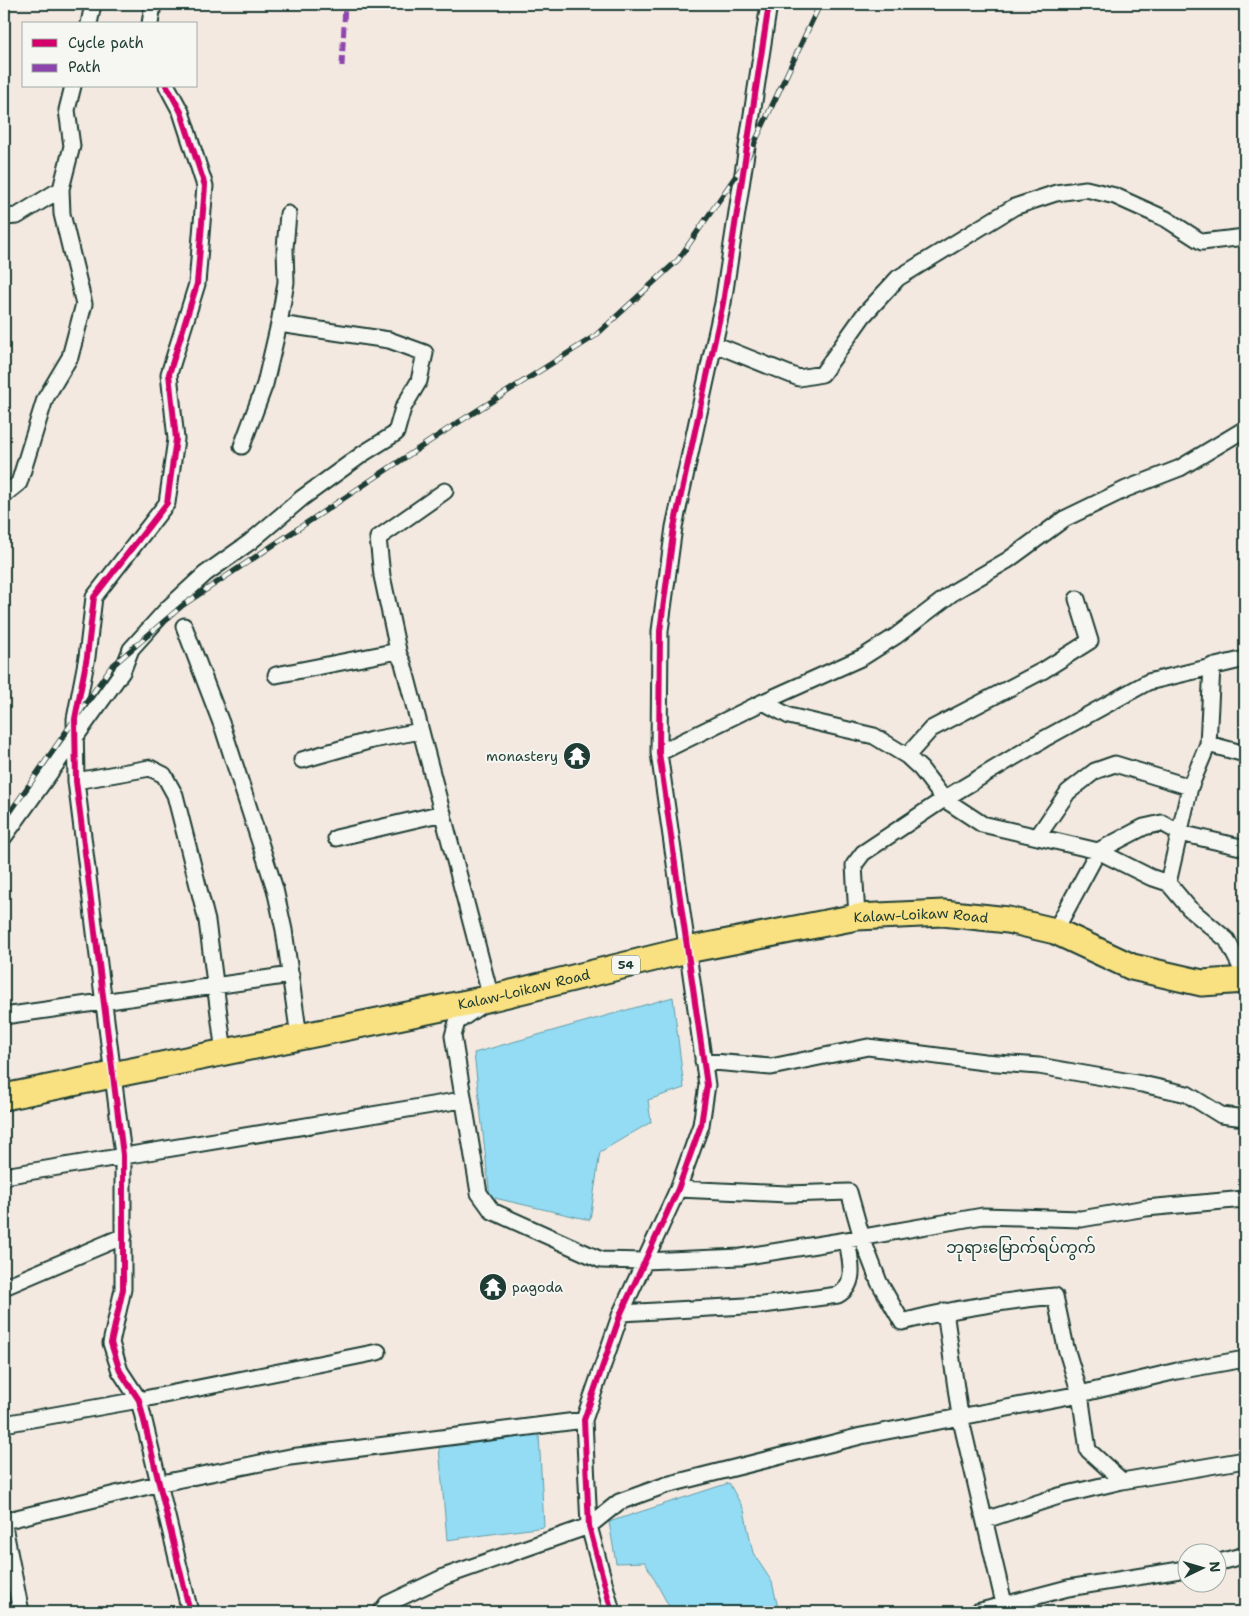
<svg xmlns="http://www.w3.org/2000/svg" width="1249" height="1616" viewBox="0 0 1249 1616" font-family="'Shantell Sans','Noto Sans Myanmar',sans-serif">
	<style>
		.water { fill: #93dcf4; stroke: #659ca7 }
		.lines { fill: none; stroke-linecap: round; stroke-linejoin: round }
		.street-casing { stroke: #1f3d34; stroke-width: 19 }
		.primary-casing { stroke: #1f3d34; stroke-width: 29 }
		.street { stroke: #f6f6f2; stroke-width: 15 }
		.primary { stroke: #f9e181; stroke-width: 25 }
		.rail-casing { stroke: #1f3d34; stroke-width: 5.5 }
		.rail { stroke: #f6f6f2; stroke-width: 4; stroke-dasharray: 11; stroke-linecap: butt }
		.quiet { stroke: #8e44ad; stroke-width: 5; stroke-dasharray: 10 5; stroke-linecap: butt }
		.cycleway-casing { stroke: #f6f6f2; stroke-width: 9 }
		.cycleway { stroke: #d6006c; stroke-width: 6 }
		.labels { text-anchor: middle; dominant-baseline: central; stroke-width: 4; stroke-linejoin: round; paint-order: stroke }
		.shield { fill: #f6f6f2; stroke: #60746d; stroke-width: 1 }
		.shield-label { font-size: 12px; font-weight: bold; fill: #1f3d34 }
		.poi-label { font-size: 14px; fill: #1f3d34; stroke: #f6f6f2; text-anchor: end }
		.street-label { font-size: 14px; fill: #1f3d34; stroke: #f6f6f2 }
		.quarter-label { font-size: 16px; fill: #1f3d34; stroke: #f6f6f2 }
	</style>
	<rect width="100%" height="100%" fill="#f3e9e0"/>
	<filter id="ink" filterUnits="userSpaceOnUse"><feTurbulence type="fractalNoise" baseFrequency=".02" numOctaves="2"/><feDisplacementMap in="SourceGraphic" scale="10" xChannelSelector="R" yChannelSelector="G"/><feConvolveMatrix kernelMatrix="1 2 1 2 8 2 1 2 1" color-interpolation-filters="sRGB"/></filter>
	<g filter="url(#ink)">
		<path class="water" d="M 673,997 L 684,1088 L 648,1100 L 651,1122 L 600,1152 L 590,1220 L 490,1197 L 474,1053 Z
			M 539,1434 L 544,1527 L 447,1540 L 439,1447 Z
			M 729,1483 L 744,1510 L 753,1553 L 772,1582 L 779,1612 L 672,1612 L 645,1562 L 616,1563 L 609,1522 Z"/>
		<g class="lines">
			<defs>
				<path id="street" d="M 89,24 L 93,4
					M 150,24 L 153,4
					M 167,86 L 181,112 L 205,186 L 197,284 L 169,374 L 176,439 L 167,503 L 94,597 L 87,657 L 75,719 L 76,781 L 123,1155 L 123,1289 L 111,1343 L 120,1371 L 139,1400 L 190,1612
					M 4,217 L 17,216 L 61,189
					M 714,344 L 799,378 L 822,374 L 863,316 L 898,278 L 1014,207 L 1056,193 L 1086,189 L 1115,196 L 1166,219 L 1202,242 L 1245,237
					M 242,446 L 265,384 L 279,324 L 286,282 L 285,248 L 288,214
					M 4,495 L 19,483 L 45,399 L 70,357 L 84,304 L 62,214 L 61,189 L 72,146 L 67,110 L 73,86
					M 184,626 L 223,728 L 275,889 L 284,930 L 299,1037
					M 399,655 L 382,576 L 378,538 L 445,491
					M 276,675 L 393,652 L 399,655 L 403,663 L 491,998 L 457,1022 L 453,1036 L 479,1193 L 492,1211 L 601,1260 L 644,1261 L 741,1257 L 847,1240 L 983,1216 L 1081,1219 L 1146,1208 L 1245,1199
					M 763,702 L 863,657 L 896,636 L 955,591 L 1008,560 L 1064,519 L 1126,489 L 1180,468 L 1245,429
					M 1208,744 L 1245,754
					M 659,753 L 763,702 L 789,716 L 874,736 L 907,756 L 921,769 L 944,799 L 982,824 L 1098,851 L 1144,827 L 1162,823 L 1180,833 L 1245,848
					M 907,756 L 931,729 L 1044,670 L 1090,641 L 1077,599
					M 302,760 L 372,740 L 421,731
					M 76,781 L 150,768 L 164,775 L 175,795 L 207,921 L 224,1053
					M 1038,836 L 1068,792 L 1095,771 L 1115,764 L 1190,787
					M 4,837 L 122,672 L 131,649 L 168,608 L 205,574 L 250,542 L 302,498 L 364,453 L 396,433 L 403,408 L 419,381 L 425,353 L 389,340 L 279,324
					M 336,838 L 443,813
					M 1168,883 L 1190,787 L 1208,744 L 1212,666
					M 857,917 L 854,865 L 863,853 L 944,799 L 1044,739 L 1148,682 L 1245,659
					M 1055,931 L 1098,851 L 1150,877 L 1168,883 L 1189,908 L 1227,940 L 1245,975
					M 4,1016 L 291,975
					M 703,1061 L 771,1067 L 868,1047 L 984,1062 L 1039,1066 L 1142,1084 L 1187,1094 L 1221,1115 L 1245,1118
					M 4,1176 L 462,1100
					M 678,1189 L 787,1194 L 849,1192 L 862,1238 L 879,1282 L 902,1322 C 952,1309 1003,1301 1055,1296 L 1066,1348 L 1080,1394 L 1088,1450 L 1122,1481
					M 4,1287 L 124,1236
					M 945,1311 L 960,1416 L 1006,1612
					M 621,1313 L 763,1305 L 838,1295 C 858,1284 850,1260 847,1240
					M 4,1424 L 139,1400 L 378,1352
					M 985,1520 L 1059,1496 L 1122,1481 L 1245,1460
					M 4,1521 L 157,1484 L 290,1457 L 584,1420
					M 4,1526 L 21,1612
					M 1216,1563 L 1245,1555
					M 381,1612 L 387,1604 L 446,1576 L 589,1526 L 619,1502 L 666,1485 L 861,1436 L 1080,1394 L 1177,1371 L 1245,1359
					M 612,1612 L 589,1526 L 584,1420 L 621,1313 L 678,1189 L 701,1125 L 707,1085 L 659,753 L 660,631 L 674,527 L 723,303 L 769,4
					M 977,1612 L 1068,1588 L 1186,1569"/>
				<g id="primary">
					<path id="s1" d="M 4,1097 L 491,998 L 687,950 L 857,917 L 943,913 L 1008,920 L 1055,931 L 1132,967 L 1202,983 L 1245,980"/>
				</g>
			</defs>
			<use href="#street" class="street-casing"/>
			<use href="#primary" class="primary-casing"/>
			<use href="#street" class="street"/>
			<use href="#primary" class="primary"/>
			<defs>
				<path id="rail" d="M 4,821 L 111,667 L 183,605 L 451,427 L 595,336 L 678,260 L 746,161 L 820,4"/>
			</defs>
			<use href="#rail" class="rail-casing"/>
			<use href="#rail" class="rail"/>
			<path class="quiet" d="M 342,66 L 345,4"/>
			<defs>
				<path id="cycleway" d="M 167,86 L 181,112 L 205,186 L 197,284 L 169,374 L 176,439 L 167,503 L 94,597 L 87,657 L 75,719 L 76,781 L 123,1155 L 123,1289 L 111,1343 L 120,1371 L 139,1400 L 190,1612
					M 612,1612 L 589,1526 L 584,1420 L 621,1313 L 678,1189 L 701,1125 L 707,1085 L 659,753 L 660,631 L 674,527 L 723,303 L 769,4"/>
			</defs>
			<use href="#cycleway" class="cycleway-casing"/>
			<use href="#cycleway" class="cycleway"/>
		</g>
	</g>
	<defs>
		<symbol id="temple-disc" viewBox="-11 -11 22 22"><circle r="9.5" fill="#1f3d34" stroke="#f6f6f2"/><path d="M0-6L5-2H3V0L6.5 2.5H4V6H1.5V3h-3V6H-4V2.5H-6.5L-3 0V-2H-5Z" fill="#fff"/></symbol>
	</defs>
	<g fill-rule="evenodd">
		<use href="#temple-disc" x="561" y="740" width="32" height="32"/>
		<use href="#temple-disc" x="477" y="1271" width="32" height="32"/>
	</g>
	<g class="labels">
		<rect class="shield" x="612" y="955.5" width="28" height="19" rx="4"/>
		<g class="shield-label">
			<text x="626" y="965">54</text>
		</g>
		<g class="poi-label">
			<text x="558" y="756">monastery</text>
			<text x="512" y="1287" text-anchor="start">pagoda</text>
		</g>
		<g class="street-label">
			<text stroke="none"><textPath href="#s1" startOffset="936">Kalaw-Loikaw Road</textPath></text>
			<text stroke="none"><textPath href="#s1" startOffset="531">Kalaw-Loikaw Road</textPath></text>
		</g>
		<g class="quarter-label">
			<text x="1021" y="1247">ဘုရားမြောက်ရပ်ကွက်</text>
		</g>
	</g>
	<rect width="1249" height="1616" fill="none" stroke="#f6f6f2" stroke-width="20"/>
	<rect x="10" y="10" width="1229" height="1596" fill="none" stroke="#1f3d34" stroke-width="2" filter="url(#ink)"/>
	<rect x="22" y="22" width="175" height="65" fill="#f6f6f2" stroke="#a0aca6"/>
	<rect x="32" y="39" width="25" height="8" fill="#d6006c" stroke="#a0aca6"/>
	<text x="68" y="48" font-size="15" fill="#1f3d34">Cycle path</text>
	<rect x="32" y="64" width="25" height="8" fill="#8e44ad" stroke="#a0aca6"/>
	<text x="68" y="72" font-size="15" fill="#1f3d34">Path</text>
	<g transform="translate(1202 1568) rotate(85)"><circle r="24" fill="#f6f6f2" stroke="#a0aca6"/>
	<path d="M0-4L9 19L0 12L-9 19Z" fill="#1f3d34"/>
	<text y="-8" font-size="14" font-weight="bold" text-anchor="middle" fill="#1f3d34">N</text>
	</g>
</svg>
